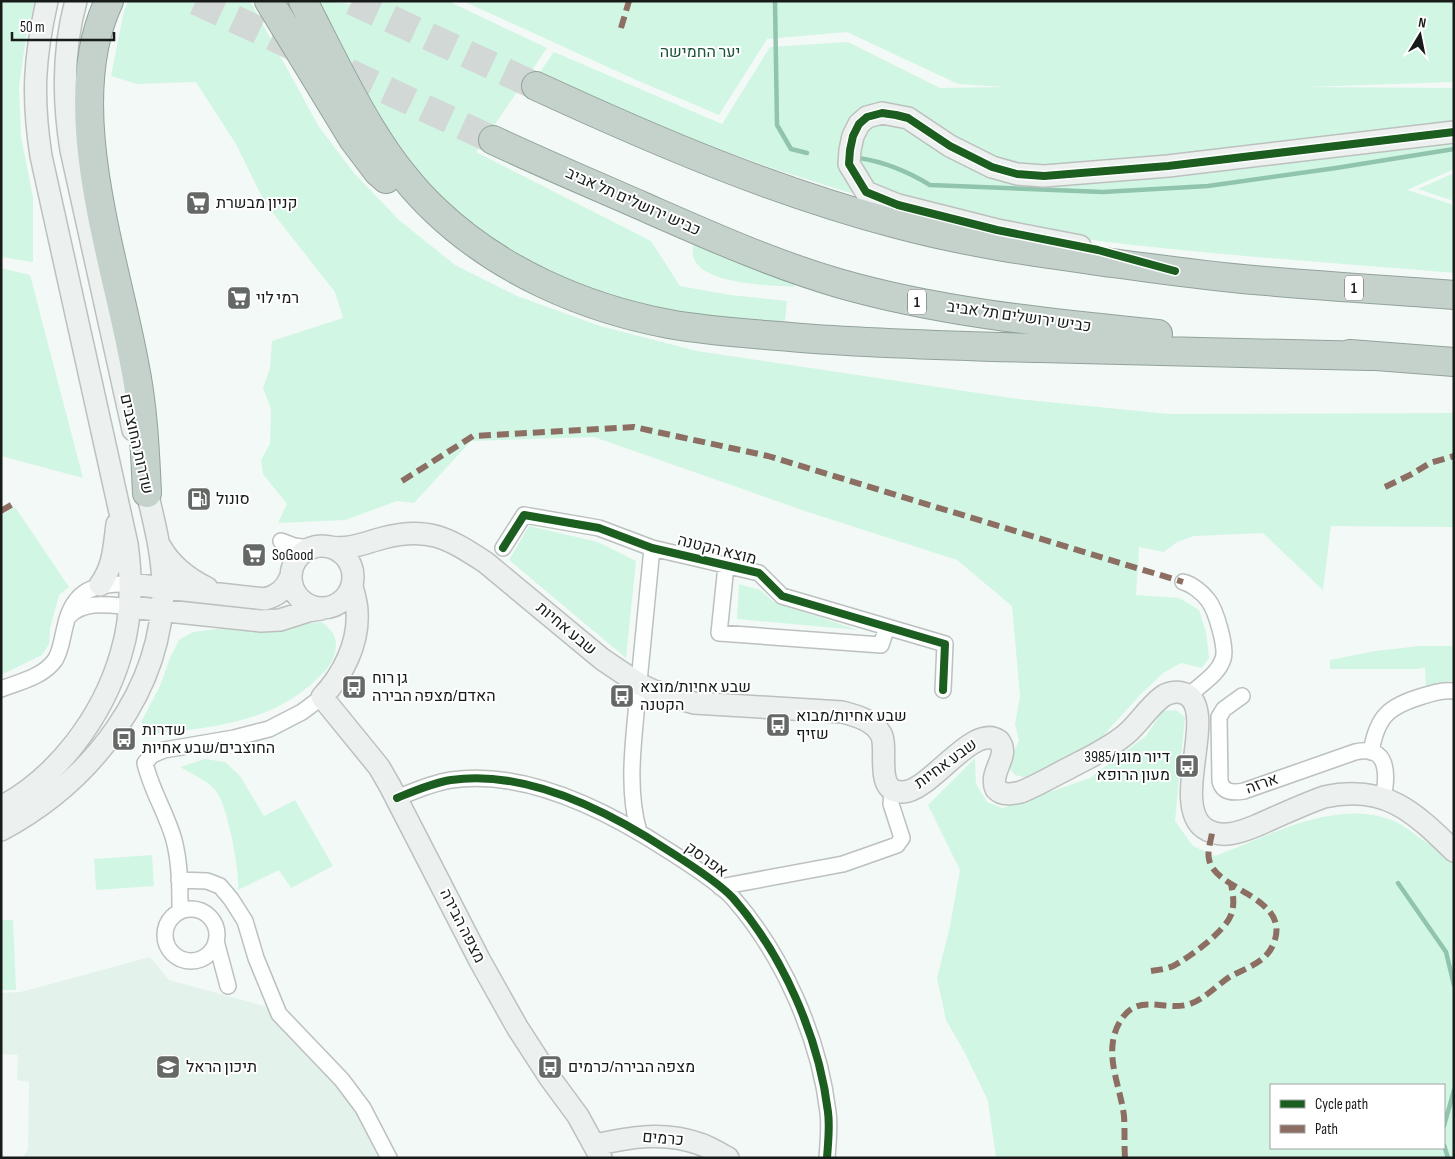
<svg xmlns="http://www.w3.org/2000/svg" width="1455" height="1159" viewBox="0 0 1455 1159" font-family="'Sofia Sans Condensed',Heebo,sans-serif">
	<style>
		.built { fill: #e3f2ea }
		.green { fill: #d2f6e4; fill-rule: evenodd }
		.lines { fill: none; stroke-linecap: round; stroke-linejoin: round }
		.stream { stroke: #90c4ac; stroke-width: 4.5 }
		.highway-tunnel { stroke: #d2d8d5; stroke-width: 28; stroke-dasharray: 28 14; stroke-linecap: butt }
		.street-casing { stroke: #bcc0be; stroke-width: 18 }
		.secondary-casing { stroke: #bcc0be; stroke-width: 24 }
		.highway-casing { stroke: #92a29b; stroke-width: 30 }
		.street { stroke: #fdfefe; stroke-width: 15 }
		.secondary { stroke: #ecf0ef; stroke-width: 21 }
		.highway { stroke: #c5d2cc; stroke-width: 28 }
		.quiet { stroke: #8d6e63; stroke-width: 6; stroke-dasharray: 12 6; stroke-linecap: butt }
		.cycleway-casing { stroke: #fff; stroke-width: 11 }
		.cycleway { stroke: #1b5e20; stroke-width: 8 }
		.labels { text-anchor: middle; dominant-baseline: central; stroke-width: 4; stroke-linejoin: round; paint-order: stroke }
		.shield { fill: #fff; stroke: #5d5f5e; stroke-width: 1 }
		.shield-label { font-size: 15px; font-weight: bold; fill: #171b19 }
		.park-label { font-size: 16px; fill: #1b543d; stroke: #fff }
		.street-label { font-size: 16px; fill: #171b19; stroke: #fff }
		.poi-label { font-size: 16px; fill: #171b19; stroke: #fff; text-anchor: start }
	</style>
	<rect width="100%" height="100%" fill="#f3f9f6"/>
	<path class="built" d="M 150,957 L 169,980 L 268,1007 L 288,1033 L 332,1080 L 361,1119 L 378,1158 L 23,1158 L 28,1149 L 29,1082 L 17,1080 L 18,1055 L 1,1054 L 1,993 L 20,992 L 47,985 Z"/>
	<path class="green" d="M 1,1 L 35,1 L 26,37 L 19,87 L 21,137 L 33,197 L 33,262 L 1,257 Z
		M 128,1 L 250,1 L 319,127 L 354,173 L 399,220 L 455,265 L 517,296 L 600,326 L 697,351 L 1018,399 L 1169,414 L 1454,413 L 1454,527 L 1331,526 L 1323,590 L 1263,533 L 1194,536 L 1177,542 L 1164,552 L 1139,547 L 1136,595 L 1179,598 L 1199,610 L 1206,632 L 1209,658 L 1202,668 L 1181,663 L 1163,673 L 1141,694 L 1100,739 L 1057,770 L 1028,778 L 1015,775 L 1010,769 L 1013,753 L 1019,741 L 1015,724 L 1020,696 L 1012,606 L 957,560 L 808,512 L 594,437 L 471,441 L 414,503 L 397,501 L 345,520 L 278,523 L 287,504 L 263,474 L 261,460 L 270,444 L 271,409 L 263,388 L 270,368 L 272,341 L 343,318 L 335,292 L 265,203 L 236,144 L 196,82 L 137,84 L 111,76 L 124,11 Z
		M 312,1 L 328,1 L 348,4 L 375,1 L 448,1 L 547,48 L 476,152 L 651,241 L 680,286 L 730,295 L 787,301 L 785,321 L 711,322 L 610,299 L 498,248 L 457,217 L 417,169 L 374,109 Z
		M 463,1 L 1454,1 L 1454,82 L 1305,87 L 1454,88 L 1454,169 L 1407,190 L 1454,205 L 1454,273 C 1268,257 1080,248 898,206 C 857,196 816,182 775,169 C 694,141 615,110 535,79 L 554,52 L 722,124 L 770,47 L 848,42 L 940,88 L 1005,87 L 958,84 L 847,32 L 767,39 L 719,115 L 634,79 Z
		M 1454,173 L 1454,201 L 1418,189 Z
		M 694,240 L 796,278 L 794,287 C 771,285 700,285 693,256 C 692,252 694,245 694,240 Z
		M 1,268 L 30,275 L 83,478 L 1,456 Z
		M 15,507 L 69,587 L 59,595 L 50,629 L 49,644 L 42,655 L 1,675 L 1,515 Z
		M 529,526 L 598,542 L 636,561 L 626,658 L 509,560 Z
		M 739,584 L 760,590 L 774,602 L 858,630 L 737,619 Z
		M 322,622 C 336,633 339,642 333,658 C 330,667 324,672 317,679 C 272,723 207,729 148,734 L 141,722 L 160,686 L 170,658 L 179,640 L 193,632 L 217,629 L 258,628 Z
		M 1420,646 L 1454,646 L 1454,680 L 1426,687 L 1425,667 L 1419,669 L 1330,669 L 1330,660 L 1375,651 Z
		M 1176,710 L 1185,717 L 1175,821 L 1193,846 L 1215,856 C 1269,836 1336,797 1394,821 C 1404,825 1414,834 1423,840 C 1434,847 1445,854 1454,862 L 1454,1158 L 996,1158 L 988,1101 L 965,1053 L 946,1020 L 937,978 L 950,926 L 960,870 L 928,805 L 975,758 L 976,784 L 987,802 L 1003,808 L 1090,778 L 1146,736 L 1163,711 ZM 1271,1085 L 1444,1085 L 1444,1148 L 1271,1148 Z
		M 205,759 L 225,762 L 240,776 L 264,816 L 295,800 L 333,866 L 291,888 L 279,870 L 238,890 C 240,872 228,810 218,794 C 211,782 192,774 180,767 Z
		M 152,855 L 154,886 L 96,890 L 94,859 Z
		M 1,920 L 13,920 L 16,990 L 1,990 Z"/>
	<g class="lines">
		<path class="stream" d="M 775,1 L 777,125 L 791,149 L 807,153
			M 859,158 C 885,162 907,171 930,185 L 1103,192 L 1208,186 L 1336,168 L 1454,149
			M 1398,883 L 1446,952 L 1454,985
			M 1444,1126 L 1454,1090
			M 1444,1145 L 1448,1158"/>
		<path class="highway-tunnel" d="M 196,1 L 493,140
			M 352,1 L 536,86"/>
		<defs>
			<path id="street" d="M 281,541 L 294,546 L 310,548
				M 281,541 C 287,548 291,555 292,565
				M 503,548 L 524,515 L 599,528 L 652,548 L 759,573 L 782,596 L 945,644 L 943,690
				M 726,566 L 719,633 L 881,645 L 887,627
				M 1183,582 C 1192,584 1203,593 1208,600 C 1216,610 1227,648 1223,659 C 1218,675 1200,684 1189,696
				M 68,617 C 84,600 109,605 130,607
				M 1,689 C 19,682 43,677 55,660 C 61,651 62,638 65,627 C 73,589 95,583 130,584
				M 1242,696 L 1224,709 L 1219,717 L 1220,781 C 1223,793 1233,793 1244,791 L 1355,752 C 1389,744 1388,775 1383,798
				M 1371,752 C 1377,716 1389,706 1423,696 C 1433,693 1442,690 1453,691
				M 397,798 C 414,791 432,783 451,780 C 526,769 608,811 669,851 C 688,863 718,882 733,898 C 783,955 819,1037 828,1112 C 830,1127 828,1143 827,1158
				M 639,832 C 626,787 634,739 638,692 C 643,644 647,596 652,548
				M 179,880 L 207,881 L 220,886 L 231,899 L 245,921 L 256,958 L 279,1014 L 342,1080 L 363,1108 L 389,1158
				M 720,887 L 843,864 L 897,845 L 902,838 L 891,804 L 892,789
				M165 935a26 26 0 1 1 52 0a26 26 0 1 1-52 0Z
				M 180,911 C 180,887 180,863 174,840 C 167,814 151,790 145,763 L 152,755 L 164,750 L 234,738 L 269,729 L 302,712 L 322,697
				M 216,941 L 228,986"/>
			<path id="secondary" d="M 76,1 C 62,51 63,100 71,150 L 133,430
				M 1080,246 L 997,230 L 898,205 L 866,192 L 849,164 L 850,150 L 853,136 L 859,124 L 867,117 L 882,113 L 908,118 L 950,146 L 992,167 L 1017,174 L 1044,176 L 1168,166 L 1454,132
				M291 577a31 31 0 1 1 62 0a31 31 0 1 1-62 0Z
				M 160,546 C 171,566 187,578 207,588
				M 330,547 C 350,550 364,543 383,538 C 428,526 448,538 485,562 L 602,659 L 639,684 L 654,691 L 694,703 L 842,712 C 857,716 873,720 881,734 C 889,749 873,793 903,792 C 931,791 973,722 999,741 C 1011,756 988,772 996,789 C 1003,796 1012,794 1021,792 C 1038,785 1053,776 1069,768 C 1088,758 1108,749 1125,735 C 1138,725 1151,703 1165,695 C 1173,691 1183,691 1190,697 C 1214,720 1172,804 1204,828 C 1221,840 1241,832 1258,825 C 1280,815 1302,805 1324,797 C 1385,784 1413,811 1454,851
				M 130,584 L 265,599 C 277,596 285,590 290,578
				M 100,585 C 114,566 114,546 117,524
				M 352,586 C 354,595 357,603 357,612 C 359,643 343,675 322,697 L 379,767 L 390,786 L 480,961 L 517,1027 L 550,1078 L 578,1116 L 601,1158
				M 130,607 L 261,621 L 280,620 L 308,611 L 321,609
				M 1,807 C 58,777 103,716 121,654 C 132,618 132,580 127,544 L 41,156 C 32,97 34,59 47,1
				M 1,830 C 91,782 164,690 163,584 C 162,549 152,514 144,479
				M 595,1145 C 630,1137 665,1131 700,1144 C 709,1147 719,1153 728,1158"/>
			<path id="highway" d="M 109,1 C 60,105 114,254 134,362 C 143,405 145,449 147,493
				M 269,1 L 353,139 L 378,172 L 386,179
				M 303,1 C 341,74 375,154 436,211 C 499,271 584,308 669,324 C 713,332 758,334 802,338 C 880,344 957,346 1034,348 C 1146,350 1258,353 1369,356
				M 536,86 C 653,140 772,191 897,224 C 967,243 1040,253 1112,263 C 1159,269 1207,276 1254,280 C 1320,286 1387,290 1454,295
				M 493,140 C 542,163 592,184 642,206 C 706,234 770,263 838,283 C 942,313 1051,323 1158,334
				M 1350,354 L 1454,362"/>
		</defs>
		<use href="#street" class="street-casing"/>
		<use href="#secondary" class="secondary-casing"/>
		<use href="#highway" class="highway-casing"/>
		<use href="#street" class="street"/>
		<use href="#secondary" class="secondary"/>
		<use href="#highway" class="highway"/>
		<path class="quiet" d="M 621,28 L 629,1
			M 402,481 L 473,436 L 634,427 L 768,456 L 1183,582
			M 1385,487 L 1412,474 L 1430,463 L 1454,456
			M 1,511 L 13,504
			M 1151,971 C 1158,970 1166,969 1173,966 C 1189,958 1225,931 1231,915 C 1235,904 1233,895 1231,884
			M 1125,1158 C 1124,1144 1125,1130 1124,1116 C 1121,1091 1109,1066 1113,1041 C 1114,1034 1117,1026 1121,1020 C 1138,992 1165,1012 1190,1004 C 1206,998 1217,985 1231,976 C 1246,968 1265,963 1273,945 C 1294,897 1214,891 1209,859 C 1207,852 1211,840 1212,833"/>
		<defs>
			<path id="cycleway" d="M 1175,271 L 1098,250 L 997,230 L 898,205 L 866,192 L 849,164 L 850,150 L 853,136 L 859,124 L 867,117 L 882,113 L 896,115 L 908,118 L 950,146 L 992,167 L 1017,174 L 1044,176 L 1168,166 L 1454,132
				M 503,548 L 524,515 L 599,528 L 652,548 L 759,573 L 782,596 L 945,644 L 943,690
				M 397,798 C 414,791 432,783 451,780 C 526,769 608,811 669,851 C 688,863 718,882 733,898 C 783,955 819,1037 828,1112 C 830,1127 828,1143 827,1158"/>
		</defs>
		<use href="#cycleway" class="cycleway-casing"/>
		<use href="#cycleway" class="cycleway"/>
	</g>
	<defs>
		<symbol id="supermarket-square" viewBox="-11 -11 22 22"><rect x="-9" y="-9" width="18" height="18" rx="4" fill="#646966" stroke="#fff"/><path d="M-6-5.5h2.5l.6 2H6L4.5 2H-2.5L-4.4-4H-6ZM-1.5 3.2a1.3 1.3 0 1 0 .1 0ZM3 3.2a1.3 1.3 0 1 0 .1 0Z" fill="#fff"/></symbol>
		<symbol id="fuel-square" viewBox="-11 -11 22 22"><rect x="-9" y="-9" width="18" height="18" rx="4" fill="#646966" stroke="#fff"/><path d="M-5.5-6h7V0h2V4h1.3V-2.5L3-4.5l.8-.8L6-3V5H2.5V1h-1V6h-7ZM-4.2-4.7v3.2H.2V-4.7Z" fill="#fff"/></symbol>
		<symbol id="bus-square" viewBox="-11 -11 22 22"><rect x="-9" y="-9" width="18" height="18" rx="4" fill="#646966" stroke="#fff"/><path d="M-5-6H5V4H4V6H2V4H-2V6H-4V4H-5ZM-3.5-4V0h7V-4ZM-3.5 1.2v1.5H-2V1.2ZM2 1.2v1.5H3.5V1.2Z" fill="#fff"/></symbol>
		<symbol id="school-square" viewBox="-11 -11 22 22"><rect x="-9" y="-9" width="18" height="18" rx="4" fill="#646966" stroke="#fff"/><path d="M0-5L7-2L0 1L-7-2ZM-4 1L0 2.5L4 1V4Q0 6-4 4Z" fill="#fff"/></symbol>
	</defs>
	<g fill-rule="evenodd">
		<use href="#supermarket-square" x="184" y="189" width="28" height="28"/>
		<use href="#supermarket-square" x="225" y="284" width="28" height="28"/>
		<use href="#fuel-square" x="185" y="485" width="28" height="28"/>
		<use href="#supermarket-square" x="240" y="541" width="28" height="28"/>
		<use href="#bus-square" x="340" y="673" width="28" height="28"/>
		<use href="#bus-square" x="608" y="682" width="28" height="28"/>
		<use href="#bus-square" x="764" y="711" width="28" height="28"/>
		<use href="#bus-square" x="110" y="725" width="28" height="28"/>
		<use href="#bus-square" x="1173" y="752" width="28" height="28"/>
		<use href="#school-square" x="154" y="1053" width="28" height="28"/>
		<use href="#bus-square" x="536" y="1053" width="28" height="28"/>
	</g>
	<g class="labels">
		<g class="shield">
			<rect x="1345" y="275.5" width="18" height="25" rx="4"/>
			<rect x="908" y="289.5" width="18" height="25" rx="4"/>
		</g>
		<g class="shield-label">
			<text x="1354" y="288">1</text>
			<text x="917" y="302">1</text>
		</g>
		<g class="park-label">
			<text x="700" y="52">יער החמישה</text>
		</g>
		<g class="street-label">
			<text transform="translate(633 202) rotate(24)">כביש ירושלים תל אביב</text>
			<text transform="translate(1019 317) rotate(8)">כביש ירושלים תל אביב</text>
			<text transform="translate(136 444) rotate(77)">שדרות החוצבים</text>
			<text transform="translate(717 550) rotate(14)">מוצא הקטנה</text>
			<text transform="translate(566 629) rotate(40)">שבע אחיות</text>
			<text transform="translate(946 764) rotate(-36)">שבע אחיות</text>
			<text transform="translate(1262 784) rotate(-19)">ארזה</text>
			<text transform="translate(706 860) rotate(36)">אפרסק</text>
			<text transform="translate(462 926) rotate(63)">מצפה הבירה</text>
			<text transform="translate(663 1139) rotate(5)">כרמים</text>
		</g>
		<g class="poi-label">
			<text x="216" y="203">קניון מבשרת</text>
			<text x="256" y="298">רמי לוי</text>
			<text x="216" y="499">סונול</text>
			<text x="272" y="555">SoGood</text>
			<text x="372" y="678">גן רוח<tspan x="372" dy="18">האדם/מצפה הבירה</tspan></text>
			<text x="640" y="687">שבע אחיות/מוצא<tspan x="640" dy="18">הקטנה</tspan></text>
			<text x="796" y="716">שבע אחיות/מבוא<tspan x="796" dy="18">שזיף</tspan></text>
			<text x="142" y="730">שדרות<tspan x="142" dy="18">החוצבים/שבע אחיות</tspan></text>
			<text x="1170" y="757" text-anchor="end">3985/דיור מוגן<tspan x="1170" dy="18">מעון הרופא</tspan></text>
			<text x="186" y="1067">תיכון הראל</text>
			<text x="568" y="1067">מצפה הבירה/כרמים</text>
		</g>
	</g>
	<rect width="1455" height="1159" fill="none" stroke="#171b19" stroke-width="5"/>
	<rect x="1270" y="1084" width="175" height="65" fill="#ffffff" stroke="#a2a4a3"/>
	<rect x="1280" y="1100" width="25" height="8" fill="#1b5e20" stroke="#a2a4a3"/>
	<text x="1315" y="1109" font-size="15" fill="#171b19">Cycle path</text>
	<rect x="1280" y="1125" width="25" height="8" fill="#8d6e63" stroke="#a2a4a3"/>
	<text x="1315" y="1134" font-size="15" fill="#171b19">Path</text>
	<g transform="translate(1420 35) rotate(10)" stroke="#ffffff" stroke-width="4" paint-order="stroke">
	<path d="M0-4L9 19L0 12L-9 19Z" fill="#171b19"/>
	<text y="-8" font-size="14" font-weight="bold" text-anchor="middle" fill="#171b19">N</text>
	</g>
	<path d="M12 32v8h102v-8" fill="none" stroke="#171b19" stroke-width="2.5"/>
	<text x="20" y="32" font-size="15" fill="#171b19" stroke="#ffffff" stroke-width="4" paint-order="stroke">50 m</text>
</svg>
